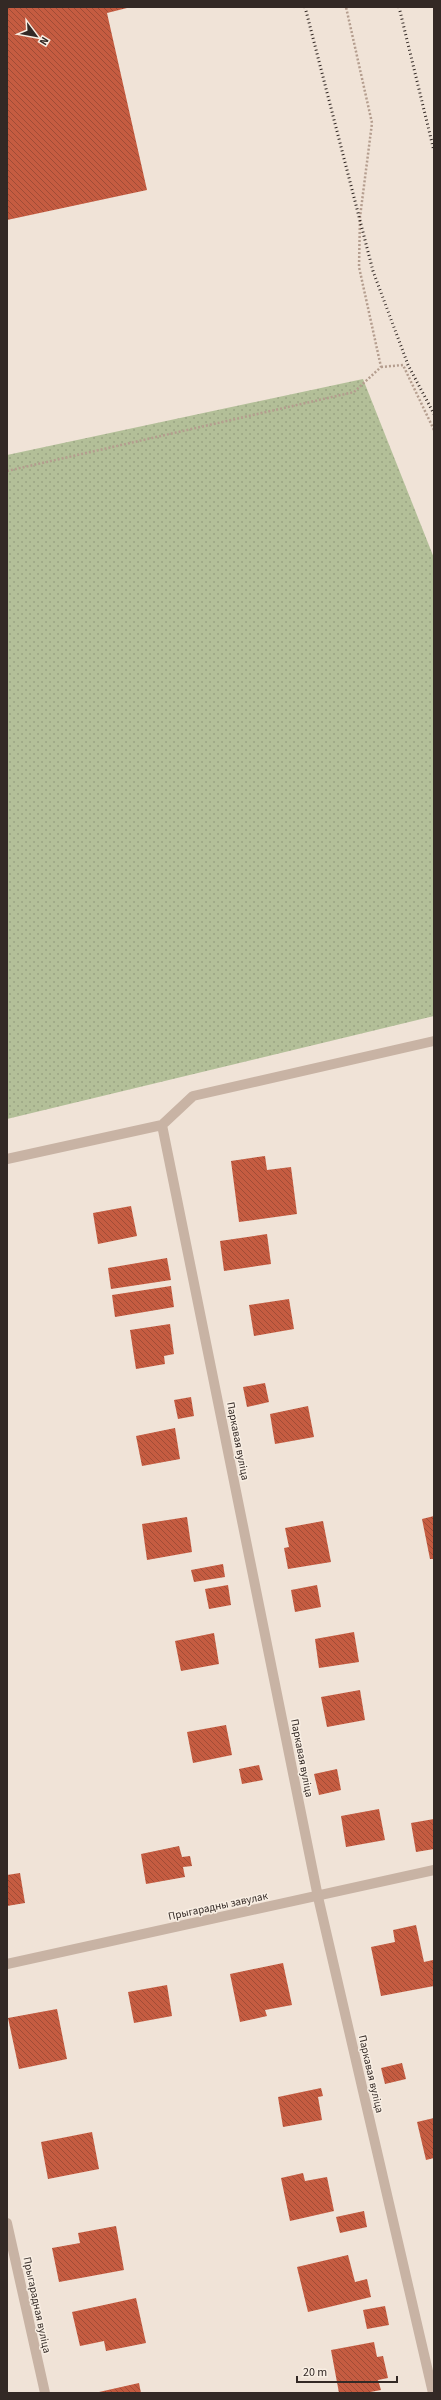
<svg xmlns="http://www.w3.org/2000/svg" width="441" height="2400" viewBox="0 0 441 2400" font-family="'Source Sans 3',sans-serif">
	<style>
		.grass { fill: url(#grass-dots) }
		.building { fill: url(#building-back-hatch) }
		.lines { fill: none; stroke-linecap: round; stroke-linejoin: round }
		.path { stroke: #b49d8e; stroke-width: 2.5; stroke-dasharray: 2 2; stroke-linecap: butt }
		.minor { stroke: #c8b3a4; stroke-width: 10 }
		.rail { stroke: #332925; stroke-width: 3; stroke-dasharray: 1 3; stroke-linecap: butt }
		.labels { text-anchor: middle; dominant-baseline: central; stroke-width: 3; stroke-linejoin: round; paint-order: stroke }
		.street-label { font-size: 11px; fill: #332925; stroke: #f8eee3 }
	</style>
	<defs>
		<pattern id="grass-dots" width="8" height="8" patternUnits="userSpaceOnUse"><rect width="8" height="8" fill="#b3bf98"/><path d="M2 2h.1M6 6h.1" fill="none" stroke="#9aa483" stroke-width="1.8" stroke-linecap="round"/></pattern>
		<pattern id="building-back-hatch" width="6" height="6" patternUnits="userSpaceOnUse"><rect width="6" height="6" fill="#c55c41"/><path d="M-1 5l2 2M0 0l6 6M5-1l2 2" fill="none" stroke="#a14c36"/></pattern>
	</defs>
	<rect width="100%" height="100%" fill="#f0e3d7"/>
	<path class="grass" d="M 363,379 L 434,558 L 434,1016 L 7,1119 L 7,455 Z"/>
	<path class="building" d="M 7,7 L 131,7 L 107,13 L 147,190 L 7,220 Z
		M 265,1156 L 267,1170 L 291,1167 L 297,1214 L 239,1222 L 231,1161 Z
		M 131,1206 L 137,1236 L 98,1244 L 93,1213 Z
		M 267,1234 L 271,1264 L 224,1271 L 220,1241 Z
		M 167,1258 L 171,1280 L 111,1289 L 108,1268 Z
		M 171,1286 L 174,1307 L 115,1317 L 112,1295 Z
		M 289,1299 L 294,1329 L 254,1336 L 249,1305 Z
		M 170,1324 L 174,1354 L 164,1356 L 165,1364 L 136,1369 L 130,1330 Z
		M 265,1383 L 269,1402 L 247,1407 L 243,1387 Z
		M 191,1397 L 194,1416 L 178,1419 L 174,1400 Z
		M 308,1406 L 314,1437 L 275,1444 L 270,1414 Z
		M 175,1428 L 180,1459 L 142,1466 L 136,1436 Z
		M 434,1516 L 434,1559 L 430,1559 L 422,1519 Z
		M 187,1517 L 192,1552 L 147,1560 L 142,1524 Z
		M 323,1521 L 331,1562 L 288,1569 L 284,1548 L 289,1547 L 285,1528 Z
		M 223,1564 L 225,1577 L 194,1582 L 191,1570 Z
		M 228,1585 L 231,1605 L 209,1609 L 205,1589 Z
		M 317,1585 L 321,1607 L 295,1612 L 291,1590 Z
		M 354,1632 L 359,1662 L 319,1668 L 315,1639 Z
		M 214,1633 L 219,1664 L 181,1671 L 175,1641 Z
		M 360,1690 L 365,1720 L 327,1727 L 321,1697 Z
		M 226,1725 L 232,1755 L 193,1763 L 187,1732 Z
		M 259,1765 L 263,1780 L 242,1784 L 239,1769 Z
		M 337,1769 L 341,1790 L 319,1795 L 314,1774 Z
		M 379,1809 L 385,1840 L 346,1847 L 341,1816 Z
		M 434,1819 L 434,1849 L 416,1852 L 411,1823 Z
		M 179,1846 L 182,1857 L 190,1856 L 192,1866 L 183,1867 L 185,1877 L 146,1884 L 141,1854 Z
		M 20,1873 L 25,1903 L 7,1906 L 7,1875 Z
		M 416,1925 L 424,1962 L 433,1960 L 434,1986 L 381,1996 L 371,1947 L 395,1942 L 393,1930 Z
		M 283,1963 L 292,2005 L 265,2010 L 267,2016 L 240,2022 L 230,1974 Z
		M 167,1985 L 172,2016 L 134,2023 L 128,1992 Z
		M 57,2009 L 67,2059 L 19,2069 L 8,2018 Z
		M 402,2063 L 406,2079 L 385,2084 L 381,2068 Z
		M 321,2088 L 323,2096 L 318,2097 L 322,2120 L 283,2127 L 278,2097 Z
		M 434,2118 L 434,2158 L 426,2160 L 417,2122 Z
		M 92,2132 L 99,2169 L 48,2179 L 41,2142 Z
		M 303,2173 L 305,2181 L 327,2177 L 334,2211 L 290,2221 L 281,2178 Z
		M 364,2211 L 367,2227 L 340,2233 L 336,2217 Z
		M 116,2226 L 124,2270 L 59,2282 L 52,2248 L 80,2243 L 78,2233 Z
		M 348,2255 L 355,2282 L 367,2279 L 371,2297 L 308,2312 L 297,2267 Z
		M 136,2298 L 146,2343 L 106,2351 L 104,2341 L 80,2346 L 72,2312 Z
		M 385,2306 L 389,2325 L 367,2329 L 363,2310 Z
		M 374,2342 L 377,2357 L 383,2356 L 388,2378 L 378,2380 L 381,2390 L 365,2393 L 339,2393 L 331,2350 Z
		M 139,2383 L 141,2393 L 99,2393 L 99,2392 Z"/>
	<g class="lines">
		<path class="path" d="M 381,367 L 403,365 L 434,430
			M 7,471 L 354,392 L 381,367 L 359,267 L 360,217 L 372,123 L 346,7"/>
		<path class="minor" d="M 162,1125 L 318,1897 L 433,2393
			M 7,1159 L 162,1125 L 193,1096 L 434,1041
			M 7,1964 L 434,1870
			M 7,2223 L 45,2393"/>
		<path class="rail" d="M 305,7 L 373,271 L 408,365 L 434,414
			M 399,7 L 434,151"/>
	</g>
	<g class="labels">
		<g class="street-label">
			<text transform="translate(238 1441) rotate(79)">Паркавая вуліца</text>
			<text transform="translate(302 1758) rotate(79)">Паркавая вуліца</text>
			<text transform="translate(218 1906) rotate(-12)">Прыгарадны завулак</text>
			<text transform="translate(371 2074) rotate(77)">Паркавая вуліца</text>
			<text transform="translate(37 2305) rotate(78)">Прыгарадная вуліца</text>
		</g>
	</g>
	<rect width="441" height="2400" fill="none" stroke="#332925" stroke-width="16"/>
	<g transform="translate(36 36) rotate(122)" stroke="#f8eee3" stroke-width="3" paint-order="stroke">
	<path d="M0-3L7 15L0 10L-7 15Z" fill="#332925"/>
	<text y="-6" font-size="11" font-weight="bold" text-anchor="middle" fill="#332925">N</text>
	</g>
	<path d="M297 2376v6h100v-6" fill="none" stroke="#332925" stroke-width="2"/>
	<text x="303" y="2376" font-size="12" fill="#332925" stroke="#f8eee3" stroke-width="3" paint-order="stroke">20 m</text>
</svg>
